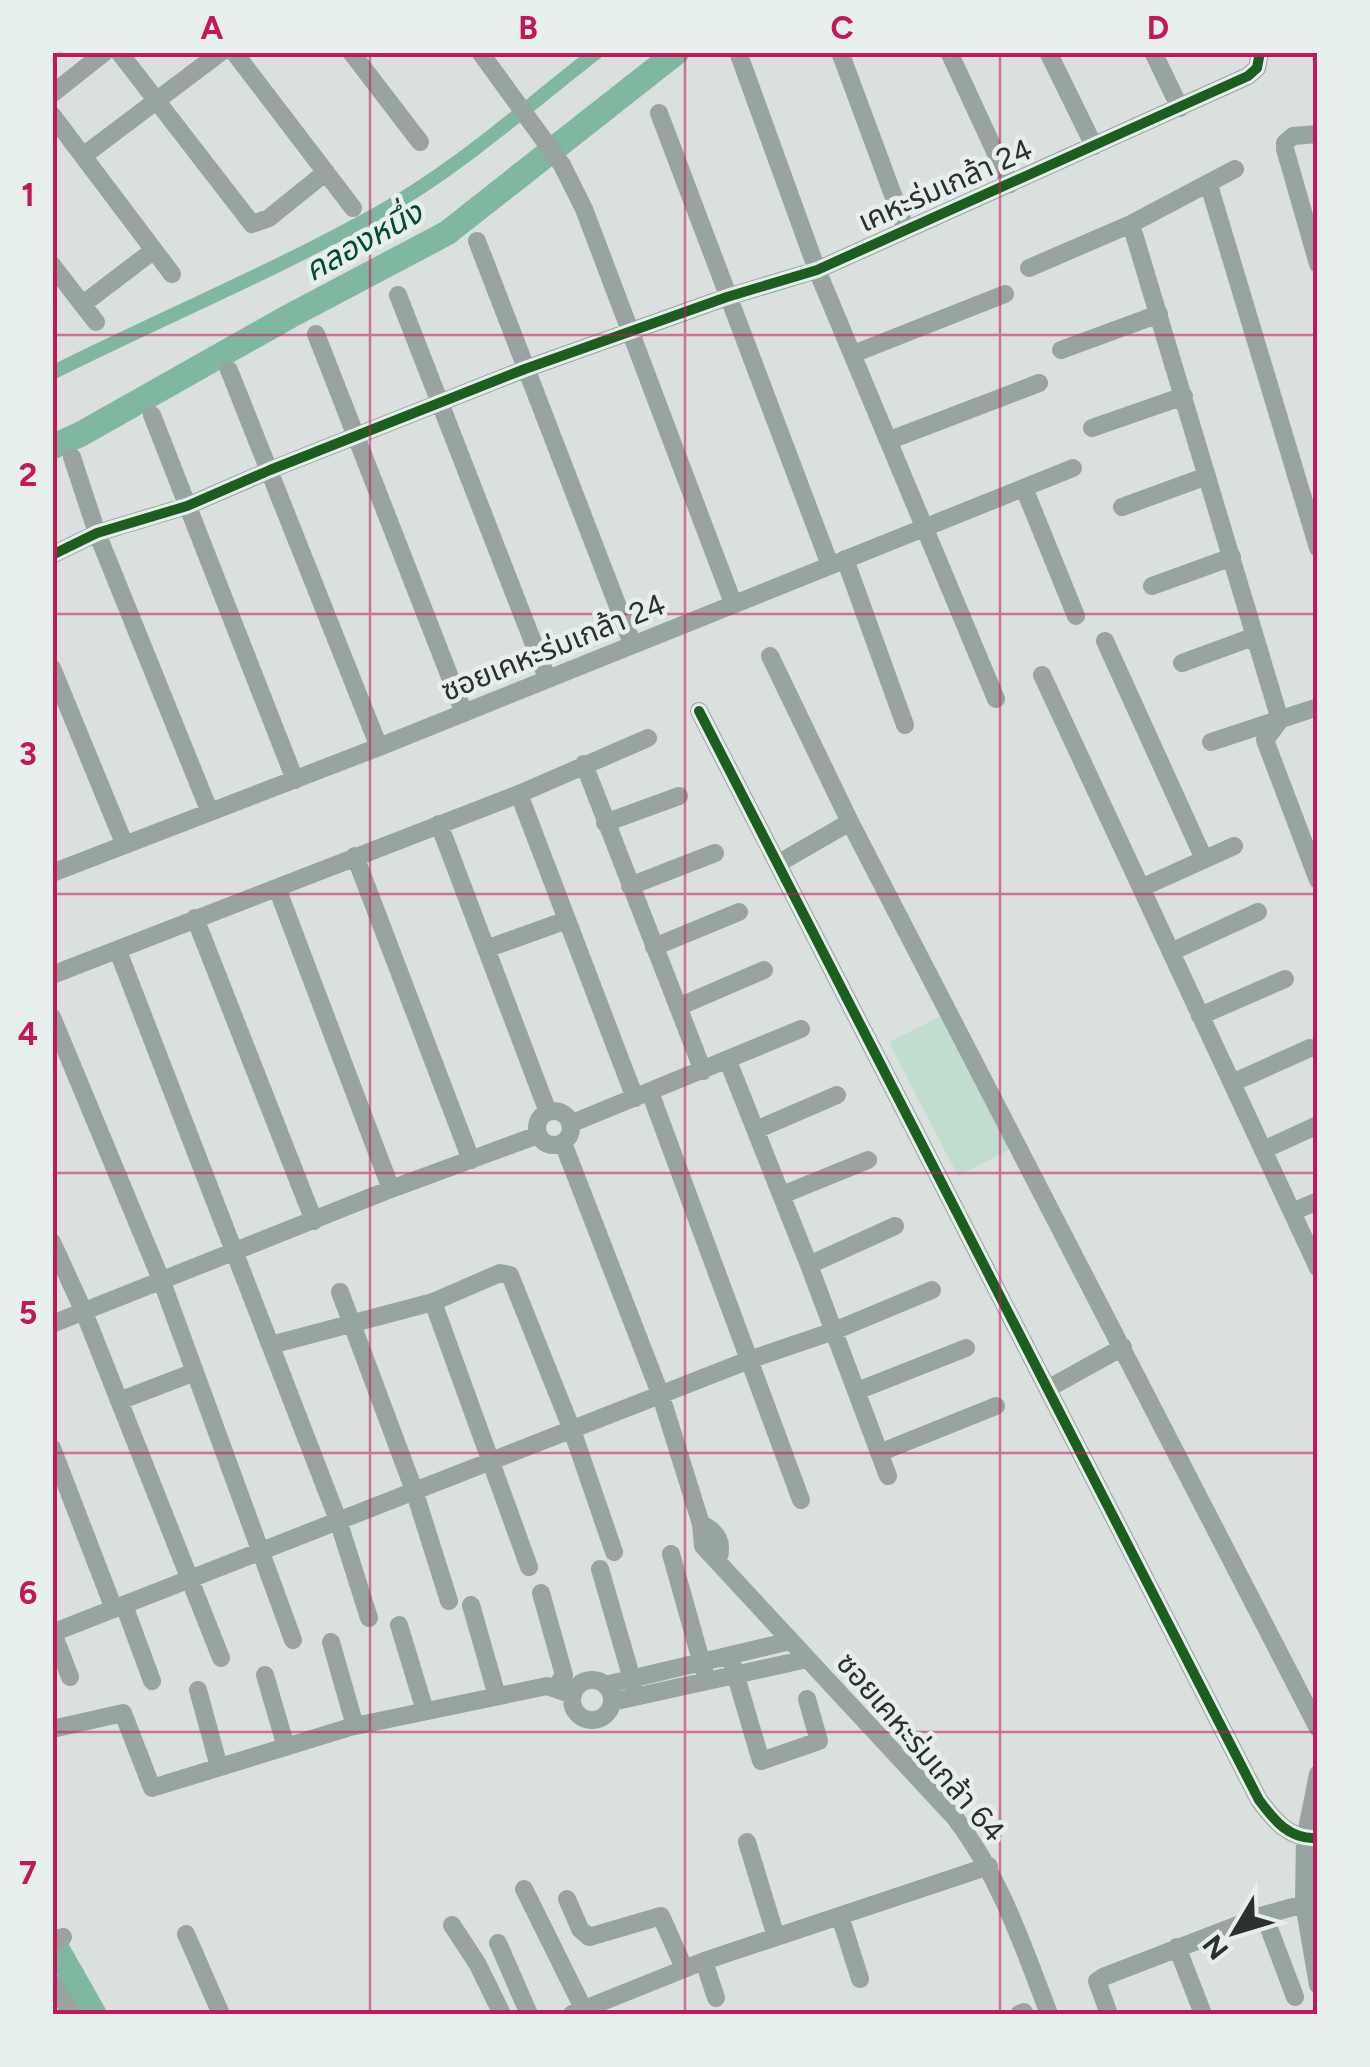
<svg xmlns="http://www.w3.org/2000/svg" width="1370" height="2067" viewBox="0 0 1370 2067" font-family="Figtree,'Noto Sans Thai',sans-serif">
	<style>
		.green { fill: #c1ddd0 }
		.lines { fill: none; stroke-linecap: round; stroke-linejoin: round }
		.canal { stroke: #80b7a1; stroke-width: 14 }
		.river { stroke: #80b7a1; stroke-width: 25 }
		.street { stroke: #98a49f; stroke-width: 18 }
		.cycleway-casing { stroke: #e6efeb; stroke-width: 16 }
		.cycleway { stroke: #1b5e20; stroke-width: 10 }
		.grid { fill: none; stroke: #c2185b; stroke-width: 2.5; stroke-opacity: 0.55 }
		.labels { text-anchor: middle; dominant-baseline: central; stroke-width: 9; stroke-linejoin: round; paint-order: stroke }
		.street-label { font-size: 30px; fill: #2c302e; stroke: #e6efeb }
		.water-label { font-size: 32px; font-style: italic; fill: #064834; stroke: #e6efeb }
		.neatline { fill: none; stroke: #c2185b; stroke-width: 4 }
		.grid-label { font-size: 32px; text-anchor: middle; font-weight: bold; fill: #c2185b }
	</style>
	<rect width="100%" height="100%" fill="#dae0dd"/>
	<path class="green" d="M 947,1013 L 1016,1146 L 958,1176 L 889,1042 Z"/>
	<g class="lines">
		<path class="canal" d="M 52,373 C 162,318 275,271 382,211 C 459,168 527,106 597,52"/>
		<path class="river" d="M 52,447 L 81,434 L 290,316 L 447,233 L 677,52
			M 52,1940 L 94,2014"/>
		<path class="street" d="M 119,52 L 252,224 L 269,218 L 326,172
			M 234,52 L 353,208
			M 351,52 L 420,142
			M 480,52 L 562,165 L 584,209 L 733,603
			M 738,52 L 817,270 L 996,699
			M 840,52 L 906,230
			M 949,52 L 1010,184
			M 1048,52 L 1094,146
			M 1153,52 L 1180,108
			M 52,94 L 105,52
			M 659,113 L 830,565
			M 52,115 L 172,274
			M 1318,134 L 1293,136 L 1285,143 L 1285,149 L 1318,264
			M 83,156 L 221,52
			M 1209,185 L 1318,548
			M 1131,224 L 1280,720 L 1265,740 L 1318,880
			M 477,241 L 632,643
			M 52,265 L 96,322
			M 1029,268 L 1131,224 L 1235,169
			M 398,295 L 547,678
			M 83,304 L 154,250
			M 316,334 L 464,713
			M 1061,350 L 1159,314
			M 853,354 L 1005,294
			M 229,370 L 379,747
			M 152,415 L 295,780
			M 1092,428 L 1184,396
			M 890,440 L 1039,383
			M 72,457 L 97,533 L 209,810
			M 1024,488 L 1076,616
			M 1122,507 L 1207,476
			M 52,555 L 97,533 L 187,506 L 270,470 L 525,369 L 727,297 L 817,270 L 1248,76 L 1257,68 L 1260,52
			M 845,559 L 905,725
			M 1152,586 L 1232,557
			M 1105,641 L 1204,859
			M 770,656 L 850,822 L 1318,1728
			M 1182,663 L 1253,637
			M 52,668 L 124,843
			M 1042,675 L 1318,1268
			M 699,711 L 1259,1800 C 1274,1820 1289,1840 1318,1838
			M 1211,742 L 1318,707
			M 584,764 L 703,1071
			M 519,794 L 635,1098
			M 605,823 L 679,796
			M 439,824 L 548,1112
			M 355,856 L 471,1160
			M 779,863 L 850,822
			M 52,873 L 379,747 L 1073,468
			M 630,886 L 715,853
			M 277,888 L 391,1189
			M 1141,888 L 1234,846
			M 195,918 L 314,1221
			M 654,947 L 739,912
			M 486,949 L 567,920
			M 118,951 L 338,1520 L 369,1618
			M 1171,952 L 1258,912
			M 52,975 L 519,794 L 648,738
			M 678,1007 L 764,970
			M 1200,1016 L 1285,979
			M 52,1017 L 162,1282 L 293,1640
			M 728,1061 L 809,1265 L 888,1476
			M 1232,1083 L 1310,1048
			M 650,1092 L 801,1500
			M537 1128a17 17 0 1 1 34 0a17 17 0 1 1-34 0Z
			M 570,1124 L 801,1029
			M 756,1130 L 837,1095
			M 563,1143 L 661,1396 L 701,1524 L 703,1546 L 956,1819 C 1001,1879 1023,1946 1049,2014
			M 1263,1150 L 1318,1125
			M 782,1195 L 868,1160
			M 1292,1212 L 1318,1201
			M 52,1242 L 84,1312 L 221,1658
			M 809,1265 L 895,1226
			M 340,1292 L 414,1490 L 449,1601
			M 433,1302 L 529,1567
			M 52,1324 L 391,1189 L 538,1135
			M 271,1345 L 433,1302 L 500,1273 L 510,1275 L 572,1430 L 614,1552
			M 1049,1388 L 1123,1347
			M 857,1391 L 966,1348
			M 119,1401 L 195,1372
			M 52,1448 L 114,1609
			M 879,1453 L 996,1406
			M 701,1524 C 718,1532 724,1542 718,1560
			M 671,1554 L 704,1671
			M 600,1569 L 634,1686
			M 541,1593 L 564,1675 L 555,1688
			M 124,1605 L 152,1681
			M 471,1605 L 497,1696
			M 399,1625 L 425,1711
			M 52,1633 L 749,1360 L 834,1331 L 932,1290
			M 53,1633 L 70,1677
			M 331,1642 L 355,1726 L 547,1686 L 573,1695
			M 730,1656 L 761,1761 L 819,1741 L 807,1699
			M 265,1675 L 286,1747
			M572 1700a20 20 0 1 1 40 0a20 20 0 1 1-40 0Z
			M 605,1685 L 790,1641
			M 198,1690 L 219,1767
			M 612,1702 L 807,1659
			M 52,1729 L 123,1713 L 152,1788 L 357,1725
			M 1318,1774 L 1305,1839 L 1304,1904 L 1318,1985
			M 747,1842 L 776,1937
			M 524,1889 L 583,2008
			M 567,1899 L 580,1929 L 589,1937 L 661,1916 L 684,1968
			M 1264,1915 L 1295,1997
			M 840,1916 L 860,1979
			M 452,1925 L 477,1963 L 502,2014
			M 186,1934 L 221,2014
			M 498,1943 L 529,2014
			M 52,1945 L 63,1937
			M 1177,1947 L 1203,2014
			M 704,1961 L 716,1998
			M 52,1983 L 72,2014
			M 572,2014 L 704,1961 L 989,1866
			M 1019,2014 L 1024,2012
			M 1109,2014 L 1097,1981 L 1103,1977 L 1264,1915 L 1304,1904"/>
		<defs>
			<path id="cycleway" d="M 52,555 L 97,533 L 187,506 L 270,470 L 525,369 L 727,297 L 817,270 L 1248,76 L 1257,68 L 1260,52
				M 699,711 L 1259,1800 C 1274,1820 1289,1840 1318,1838"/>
		</defs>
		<use href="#cycleway" class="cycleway-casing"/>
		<use href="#cycleway" class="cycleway"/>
	</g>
	<path class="grid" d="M 370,52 L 370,2014M 685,52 L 685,2014M 1000,52 L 1000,2014M 52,335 L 1318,335M 52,614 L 1318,614M 52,894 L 1318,894M 52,1173 L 1318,1173M 52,1453 L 1318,1453M 52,1732 L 1318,1732"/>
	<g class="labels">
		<g class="street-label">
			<text transform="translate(945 185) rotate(-24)">เคหะร่มเกล้า 24</text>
			<text transform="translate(553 647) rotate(-22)">ซอยเคหะร่มเกล้า 24</text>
			<text transform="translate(921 1747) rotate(49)">ซอยเคหะร่มเกล้า 64</text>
		</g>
		<g class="water-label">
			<text transform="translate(363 241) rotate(-29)">คลองหนึ่ง</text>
		</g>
	</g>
	<rect width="1370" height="2067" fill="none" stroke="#e6efeb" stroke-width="110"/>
	<g transform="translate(1235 1932) rotate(232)" stroke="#e6efeb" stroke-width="8" paint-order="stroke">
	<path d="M0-8L18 38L0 25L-18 38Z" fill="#2c302e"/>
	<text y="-15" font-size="28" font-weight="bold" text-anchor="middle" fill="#2c302e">N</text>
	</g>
	<rect x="55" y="55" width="1260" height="1957" class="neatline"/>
	<g class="grid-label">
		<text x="212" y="39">A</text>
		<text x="528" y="39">B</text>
		<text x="842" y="39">C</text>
		<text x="1158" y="39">D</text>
		<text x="28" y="206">1</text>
		<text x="28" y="486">2</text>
		<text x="28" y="765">3</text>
		<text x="28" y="1045">4</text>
		<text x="28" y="1324">5</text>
		<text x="28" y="1604">6</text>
		<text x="28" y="1884">7</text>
	</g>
</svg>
